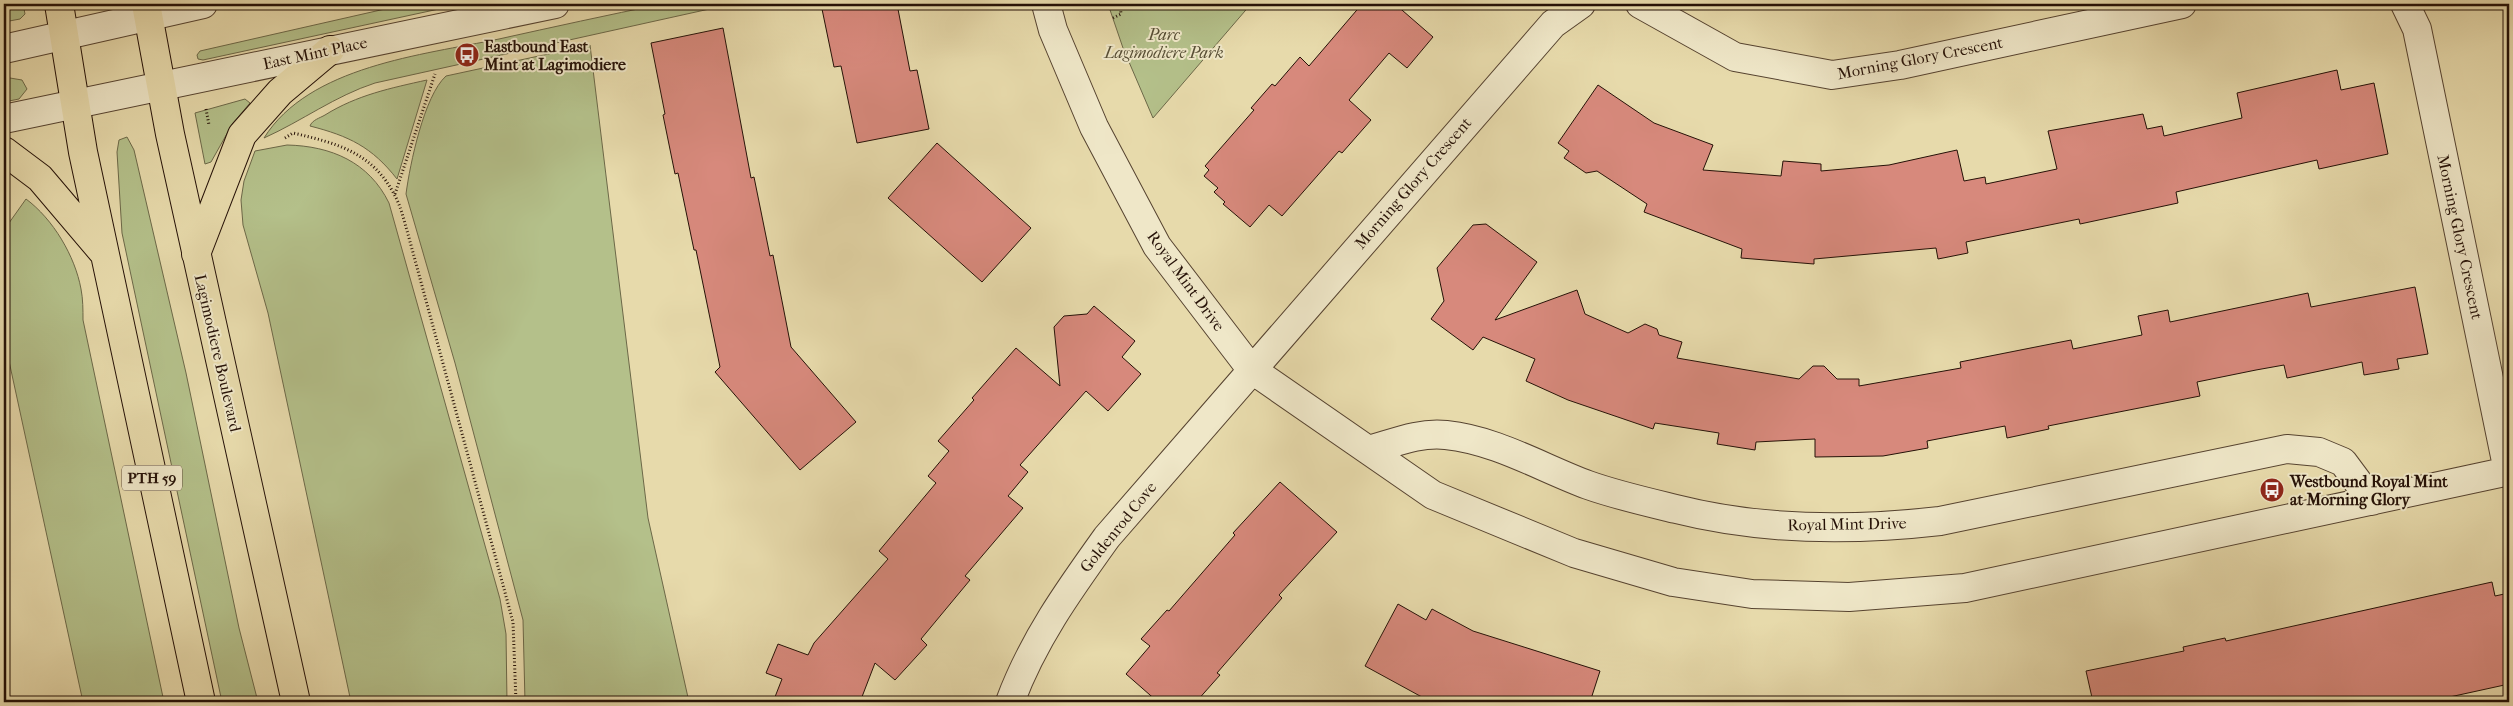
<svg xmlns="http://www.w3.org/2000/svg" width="2513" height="706" viewBox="0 0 2513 706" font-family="'IM FELL French Canon',serif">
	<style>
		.green { fill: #b4c08a; stroke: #6c6848 }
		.building { fill: #d7897c; stroke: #251107 }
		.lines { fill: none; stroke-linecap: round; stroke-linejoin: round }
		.minor-casing { stroke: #564330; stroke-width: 30 }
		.major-casing { stroke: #251107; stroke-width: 30 }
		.path { stroke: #251107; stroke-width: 3; stroke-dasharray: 1 2.5; stroke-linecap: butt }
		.minor { stroke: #efe7c8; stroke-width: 28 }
		.major { stroke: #e7daab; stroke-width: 28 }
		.labels { text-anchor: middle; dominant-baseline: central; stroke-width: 4; stroke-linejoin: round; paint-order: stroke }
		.shield { fill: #efe7c8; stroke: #625141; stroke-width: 1 }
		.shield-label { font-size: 15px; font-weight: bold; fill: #251107 }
		.park-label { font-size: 16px; font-style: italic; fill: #574e35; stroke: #efe7c8 }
		.poi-label { font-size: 16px; font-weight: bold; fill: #251107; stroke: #efe7c8; text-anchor: start }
		.street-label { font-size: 16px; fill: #251107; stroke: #efe7c8 }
	</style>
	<rect width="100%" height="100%" fill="#e7daab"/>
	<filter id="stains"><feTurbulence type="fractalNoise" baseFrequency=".004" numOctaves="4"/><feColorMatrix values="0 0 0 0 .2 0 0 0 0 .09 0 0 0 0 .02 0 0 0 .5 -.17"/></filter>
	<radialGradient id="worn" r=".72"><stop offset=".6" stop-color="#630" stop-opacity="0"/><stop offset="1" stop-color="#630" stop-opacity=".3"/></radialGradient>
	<path class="green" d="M 4,4 L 23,4 L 25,14 L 20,19 L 4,22 Z
		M 407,4 L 462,4 L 203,60 L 198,59 L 197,55 L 200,51 Z
		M 662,4 L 732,4 L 375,83 C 335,96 302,121 264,138 C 309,66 422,55 499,39 C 553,27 608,15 662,4 Z
		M 1108,4 L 1251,4 L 1153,118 L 1123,48 Z
		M 590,45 L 648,518 L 689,702 L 525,702 L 523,620 L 455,363 L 406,194 C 410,164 424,96 446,76 Z
		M 4,77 L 22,80 L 27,89 L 19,99 L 4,102 Z
		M 427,80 L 397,179 C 372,147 349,136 310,126 C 312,120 320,118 325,115 C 357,95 391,88 427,80 Z
		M 245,99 L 250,103 L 233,123 L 211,162 L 205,164 L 195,113 Z
		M 127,137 L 134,150 L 186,373 L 239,628 L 258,702 L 222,702 L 122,233 L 117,152 L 119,140 Z
		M 287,145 C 331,146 369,162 389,203 L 500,599 L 506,634 L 507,702 L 351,702 L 268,313 L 243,225 L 241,200 L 244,181 L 255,151 Z
		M 26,199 C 53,219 75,256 81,289 C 83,299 83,310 83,320 L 164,702 L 83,702 L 4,338 L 4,230 Z"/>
	<path class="building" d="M 846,4 L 897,4 L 910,71 L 917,70 L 929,129 L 857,143 L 841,66 L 834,67 L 822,9 Z
		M 1362,4 L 1395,4 L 1433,37 L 1407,68 L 1389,53 L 1349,100 L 1371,120 L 1342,153 L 1339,151 L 1282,216 L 1269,205 L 1250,227 L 1223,204 L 1225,202 L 1214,192 L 1218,188 L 1204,176 L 1209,170 L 1205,166 L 1254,110 L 1251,108 L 1272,84 L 1275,86 L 1300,57 L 1309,66 Z
		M 723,28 L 751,178 L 754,177 L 770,256 L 773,255 L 791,347 L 856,422 L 800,470 L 715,372 L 720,367 L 696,250 L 694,250 L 678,173 L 675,174 L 663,115 L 665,114 L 651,43 Z
		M 2337,70 L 2341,90 L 2374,83 L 2388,154 L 2319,169 L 2317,160 L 2176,192 L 2178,203 L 2080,224 L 2079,219 L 1966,242 L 1968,253 L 1938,259 L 1936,248 L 1814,259 L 1814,264 L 1741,258 L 1742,249 L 1644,212 L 1647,204 L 1597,171 L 1586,173 L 1564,158 L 1569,151 L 1558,143 L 1598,85 L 1654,123 L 1713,145 L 1703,170 L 1781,176 L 1783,161 L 1821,164 L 1821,171 L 1889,165 L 1957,150 L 1964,181 L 1985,177 L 1986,184 L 2057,169 L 2048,131 L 2143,114 L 2147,129 L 2162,126 L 2164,136 L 2242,118 L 2237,93 Z
		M 937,143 L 1031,228 L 982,282 L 888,198 Z
		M 1486,224 L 1537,262 L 1495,320 L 1577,290 L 1585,314 L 1628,333 L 1645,324 L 1657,329 L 1659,335 L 1682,342 L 1677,358 L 1799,379 L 1813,366 L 1824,366 L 1837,379 L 1859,379 L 1859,386 L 1961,368 L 1960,362 L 2071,340 L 2073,349 L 2142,335 L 2138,316 L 2168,310 L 2170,322 L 2308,293 L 2311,307 L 2415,287 L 2428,354 L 2397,359 L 2399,369 L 2364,375 L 2362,362 L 2287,378 L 2284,365 L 2256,370 L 2197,382 L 2200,396 L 2048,426 L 2049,429 L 2007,438 L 2005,426 L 1927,441 L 1928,448 L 1883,456 L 1815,457 L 1815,439 L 1756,442 L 1755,450 L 1717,444 L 1719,433 L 1655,423 L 1653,429 L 1568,400 L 1526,381 L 1535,359 L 1483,337 L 1473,350 L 1431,319 L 1444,301 L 1437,268 L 1473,225 Z
		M 1094,306 L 1135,341 L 1122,357 L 1141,374 L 1108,411 L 1086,391 L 1020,465 L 1028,472 L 1008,496 L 1023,508 L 965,576 L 970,580 L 921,639 L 927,645 L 895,680 L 875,663 L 860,702 L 773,702 L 782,679 L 766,673 L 778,644 L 808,655 L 814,643 L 888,559 L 879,551 L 936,483 L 928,476 L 949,451 L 938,441 L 974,400 L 972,398 L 1016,348 L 1060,386 L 1054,327 L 1064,316 L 1087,314 Z
		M 1280,482 L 1337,532 L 1279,595 L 1282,598 L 1217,673 L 1220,675 L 1196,702 L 1158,702 L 1126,674 L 1150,646 L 1141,639 L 1167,610 L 1169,611 L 1235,535 L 1233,533 Z
		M 2492,582 L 2495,596 L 2509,593 L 2509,684 L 2436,700 L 2435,697 L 2411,702 L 2093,702 L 2086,671 L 2184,651 L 2183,647 L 2225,638 L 2226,641 Z
		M 1398,604 L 1426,620 L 1432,609 L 1473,631 L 1600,671 L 1590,702 L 1431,702 L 1365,666 Z"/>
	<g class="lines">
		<defs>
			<path id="minor" d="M 1046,4 L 1053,30 L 1094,127 L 1157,246 L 1251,369 L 1433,495 L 1574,553 L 1673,582 L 1752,594 L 1849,597 L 1965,588 L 2509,471
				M 1640,4 L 1735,57 L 1832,75 L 1900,65 L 2182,4
				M 2405,4 L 2417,29 L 2508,471
				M 4,49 L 203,4
				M 4,119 L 555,4
				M 1369,450 C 1394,443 1419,432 1446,435 C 1496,440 1542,468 1588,485 C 1616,495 1647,502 1676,509 C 1763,531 1852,531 1940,521 L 2287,449 L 2319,452 L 2343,462 L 2372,501
				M 1010,702 C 1033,640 1069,590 1107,537 L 1553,24 L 1581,4"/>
			<path id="major" d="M 59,4 L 83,152 L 201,702
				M 146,4 L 170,134 L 296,702
				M 4,151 L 40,178 L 102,251
				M 196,254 L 242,135 L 280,92 L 330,50"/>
		</defs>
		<use href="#minor" class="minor-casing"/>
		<use href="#major" class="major-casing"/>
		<path class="path" d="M 1113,18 L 1121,14 L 1120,4
			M 206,109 L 209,125
			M 285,138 L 293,133 C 336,143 372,152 394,194 C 401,206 404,221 408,234 L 513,622 L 516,702
			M 395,194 L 435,74"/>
		<use href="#minor" class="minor"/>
		<use href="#major" class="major"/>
	</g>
	<defs>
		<symbol id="bus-disc" viewBox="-11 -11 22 22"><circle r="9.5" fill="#8f2418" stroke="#efe7c8"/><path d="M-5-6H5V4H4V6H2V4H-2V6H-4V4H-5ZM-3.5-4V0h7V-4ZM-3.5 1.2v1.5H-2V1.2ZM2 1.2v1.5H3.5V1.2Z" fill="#fff"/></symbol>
	</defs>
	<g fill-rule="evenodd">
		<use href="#bus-disc" x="453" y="41" width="28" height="28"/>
		<use href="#bus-disc" x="2258" y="476" width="28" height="28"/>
	</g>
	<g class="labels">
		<rect class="shield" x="122" y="465.5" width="60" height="25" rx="4"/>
		<g class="shield-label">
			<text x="152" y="478">PTH 59</text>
		</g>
		<g class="park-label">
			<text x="1164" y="34">Parc<tspan x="1164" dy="18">Lagimodiere Park</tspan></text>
		</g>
		<g class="poi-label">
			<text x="484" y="46">Eastbound East<tspan x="484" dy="18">Mint at Lagimodiere</tspan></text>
			<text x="2290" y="481">Westbound Royal Mint<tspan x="2290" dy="18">at Morning Glory</tspan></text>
		</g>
		<g class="street-label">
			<text transform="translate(315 53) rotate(-12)">East Mint Place</text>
			<text transform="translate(1920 58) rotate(-11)">Morning Glory Crescent</text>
			<text transform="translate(1413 183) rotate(-49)">Morning Glory Crescent</text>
			<text transform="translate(2460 237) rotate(78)">Morning Glory Crescent</text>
			<text transform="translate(1186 281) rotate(54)">Royal Mint Drive</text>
			<text transform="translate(218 353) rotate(77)">Lagimodiere Boulevard</text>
			<text transform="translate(1847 524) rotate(-1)">Royal Mint Drive</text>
			<text transform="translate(1118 527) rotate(-51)">Goldenrod Cove</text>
		</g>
	</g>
	<rect width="2513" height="706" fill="none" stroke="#e7daab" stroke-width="20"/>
	<rect x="5" y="5" width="2503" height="696" fill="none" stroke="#251107" stroke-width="2.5"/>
	<rect x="10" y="10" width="2493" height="686" fill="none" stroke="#251107"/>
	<rect width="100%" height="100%" filter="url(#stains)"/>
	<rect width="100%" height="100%" fill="url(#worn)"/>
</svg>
